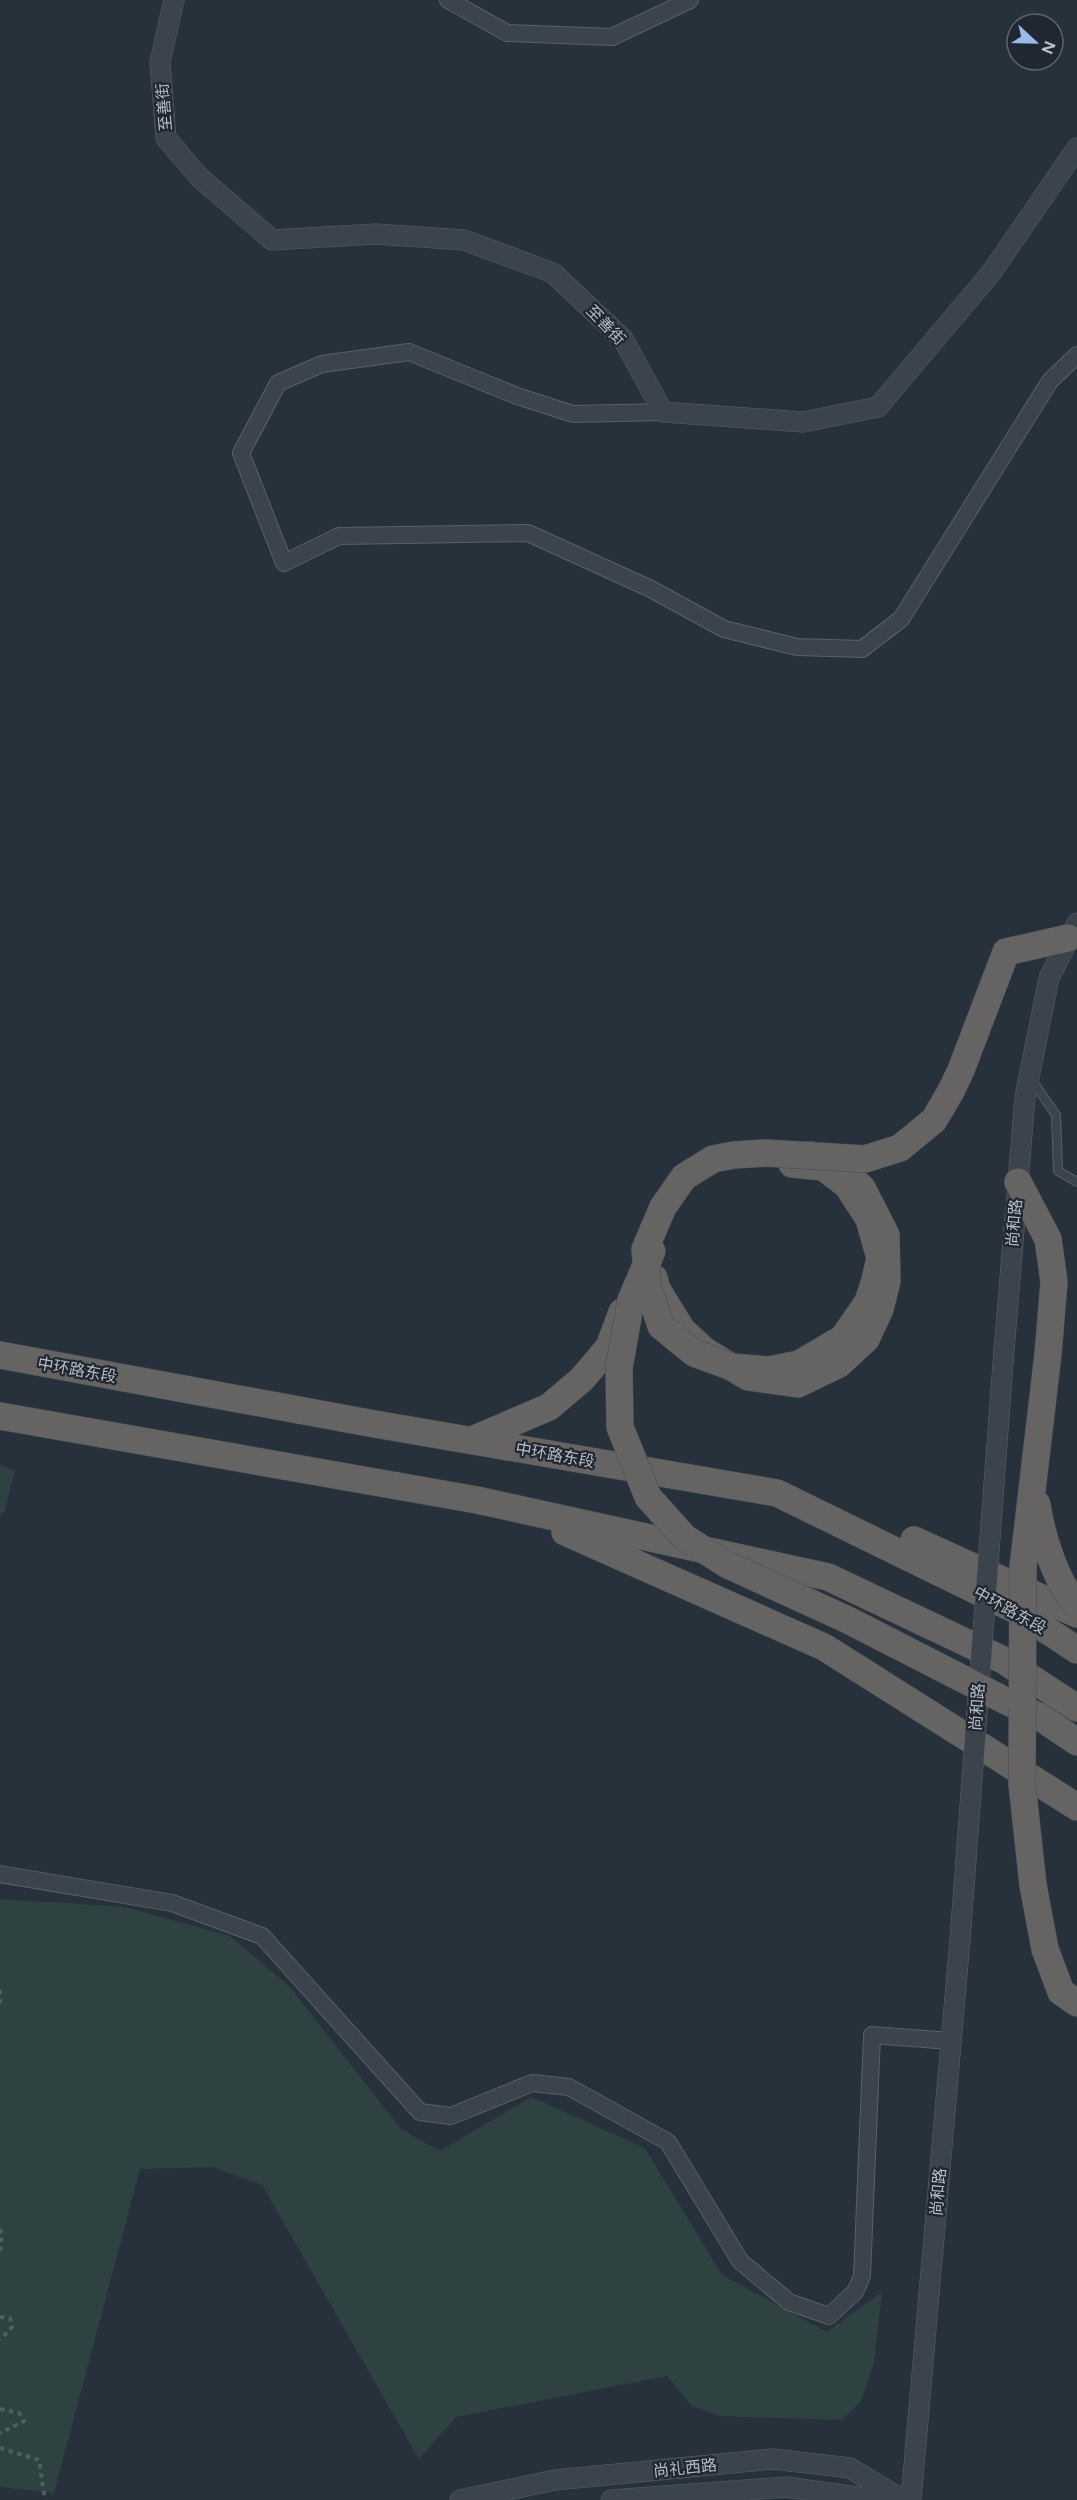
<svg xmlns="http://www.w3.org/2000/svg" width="1077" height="2500" viewBox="0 0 1077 2500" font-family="Figtree,'Noto Sans SC',sans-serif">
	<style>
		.green { fill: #2f4242 }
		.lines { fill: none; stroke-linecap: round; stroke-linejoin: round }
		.service-casing { stroke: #59606a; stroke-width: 10 }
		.minor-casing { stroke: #59606a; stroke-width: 18 }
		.tertiary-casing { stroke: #59606a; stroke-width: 21 }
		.trunk-casing { stroke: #464d57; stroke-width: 28 }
		.path { stroke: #4e5f60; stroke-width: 4; stroke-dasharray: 4.5 4.5; stroke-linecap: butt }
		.service { stroke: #3b434c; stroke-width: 8 }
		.minor { stroke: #3b434c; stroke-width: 16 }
		.tertiary { stroke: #3b434c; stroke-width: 20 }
		.trunk { stroke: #656462; stroke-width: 27 }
		.tertiary-bridge-casing { stroke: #59606a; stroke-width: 21; stroke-linecap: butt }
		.trunk-bridge-casing { stroke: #464d57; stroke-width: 28; stroke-linecap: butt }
		.tertiary-bridge { stroke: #3b434c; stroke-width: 20 }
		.trunk-bridge { stroke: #656462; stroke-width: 27 }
		.labels { text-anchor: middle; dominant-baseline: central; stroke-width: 4.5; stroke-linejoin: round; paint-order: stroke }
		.street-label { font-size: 16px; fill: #b7bec7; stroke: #202731 }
	</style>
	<rect width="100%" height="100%" fill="#27313b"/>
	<path class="green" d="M 0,1465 L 15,1471 L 4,1512 L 0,1515 Z
		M 0,1899 L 125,1907 L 230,1936 L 290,1987 L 401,2129 L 440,2151 L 531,2097 L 645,2148 L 722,2275 L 827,2332 L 882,2292 L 874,2362 L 861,2402 L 841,2420 L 720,2416 L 692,2406 L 667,2376 L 456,2417 L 419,2459 L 262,2185 L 212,2167 L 140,2169 L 54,2493 L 0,2487 Z"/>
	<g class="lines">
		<defs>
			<path id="service" d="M 1031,1079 L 1056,1115 L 1058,1171 L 1077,1182"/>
			<path id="minor" d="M 448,0 L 507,33 L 612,37 L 690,0
				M 663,412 L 573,414 L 517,396 L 409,352 L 322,364 L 278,383 L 241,453 L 284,563 L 339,536 L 528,533 L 651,589 L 724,629 L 797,647 L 862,649 L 901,619 L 1050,381 L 1077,355
				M 0,1874 L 172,1903 L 262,1936 L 420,2112 L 451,2116 L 532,2083 L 569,2087 L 668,2142 L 740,2261 L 789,2302 L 829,2316 L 855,2292 L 862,2276 L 872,2035 L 951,2041"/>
			<path id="tertiary" d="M 174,0 L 160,62 L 166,138 L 199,177 L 272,240 L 376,234 L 464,240 L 553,273 L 623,339 L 663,412 L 803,422 L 878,407 L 991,273 L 1077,148
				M 1004,1350 L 1025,1097 L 1049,978 L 1077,923
				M 460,2500 L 555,2480 L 773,2459 L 850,2468 L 903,2500
				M 611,2500 L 786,2487 L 878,2500
				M 911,2500 L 960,1940"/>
			<path id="trunk" d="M 951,1091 L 961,1070 L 1006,952 L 1068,938
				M 1018,1182 L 1048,1239 L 1054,1282 L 1048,1354
				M 654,1278 L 657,1289 L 682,1330 L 705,1351 L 748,1377 L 798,1384 L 839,1364 L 866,1339 L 880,1309 L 887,1281 L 886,1235 L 862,1188 L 840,1168 L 811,1155
				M 0,1355 L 369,1423 L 777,1493 L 1016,1610 L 1077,1650
				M 732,1367 L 769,1370 L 799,1364 L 843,1338 L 868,1302 L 875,1280 L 880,1258 L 869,1219 L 847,1185 L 823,1167 L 792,1164
				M 0,1416 L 477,1500 L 828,1577 L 1003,1660 L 1077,1708
				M 472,1440 L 549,1407 L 582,1379 L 609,1347 L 622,1312
				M 565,1532 L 824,1647 L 1077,1807
				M 914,1540 L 1077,1614
				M 1004,1700 L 1040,1717 L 1077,1742
				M 1033,1885 L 1045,1949 L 1061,1992 L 1077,2003"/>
		</defs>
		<use href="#service" class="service-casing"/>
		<use href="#minor" class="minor-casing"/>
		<use href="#tertiary" class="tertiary-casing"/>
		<use href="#trunk" class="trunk-casing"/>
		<path class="path" d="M 0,1990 L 0,2004
			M 0,2229 L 2,2234 L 0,2255
			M 0,2317 L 10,2318 L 12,2327 L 0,2340
			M 0,2409 L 19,2413 L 24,2421 L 0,2433
			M 0,2448 L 39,2460 L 45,2500"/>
		<use href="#service" class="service"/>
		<use href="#minor" class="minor"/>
		<use href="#tertiary" class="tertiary"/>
		<use href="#trunk" class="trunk"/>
		<defs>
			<path id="tertiary-bridge" d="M 960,1940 L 1004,1350"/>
			<path id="trunk-bridge" d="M 652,1251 L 631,1300 L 619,1368 L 620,1427 L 648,1497 L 685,1538 L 728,1565 L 848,1620 L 1000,1698
				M 732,1367 L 694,1353 L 661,1326 L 648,1287 L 645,1249 L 663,1207 L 684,1177 L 713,1159 L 734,1155 L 766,1153 L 865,1159 L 900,1148 L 934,1120 L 951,1091
				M 1037,1504 C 1041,1534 1056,1583 1077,1605
				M 1033,1885 L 1022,1784 L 1023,1567 L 1048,1354"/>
		</defs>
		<use href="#tertiary-bridge" class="tertiary-bridge-casing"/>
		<use href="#trunk-bridge" class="trunk-bridge-casing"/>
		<use href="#tertiary-bridge" class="tertiary-bridge"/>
		<use href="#trunk-bridge" class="trunk-bridge"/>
	</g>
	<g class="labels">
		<g class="street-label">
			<text transform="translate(164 107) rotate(-95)">至善街</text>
			<text transform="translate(606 325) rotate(46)">至善街</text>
			<text transform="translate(1014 1223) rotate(-85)">尚和路</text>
			<text transform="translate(77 1370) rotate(10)">中环路东段</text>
			<text transform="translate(555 1455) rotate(10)">中环路东段</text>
			<text transform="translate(1010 1610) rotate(29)">中环路东段</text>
			<text transform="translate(977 1707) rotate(-86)">尚和路</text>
			<text transform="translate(938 2192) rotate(-85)">尚和路</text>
			<text transform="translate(685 2468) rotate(-6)">尚礼西路</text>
		</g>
	</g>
	<g transform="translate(1035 42) rotate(112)"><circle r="28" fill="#202731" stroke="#5c636d" stroke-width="1.5"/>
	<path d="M0-4.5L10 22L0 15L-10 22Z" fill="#98baeb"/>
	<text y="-9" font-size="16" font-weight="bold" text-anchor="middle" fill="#b7bec7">N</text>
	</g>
</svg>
